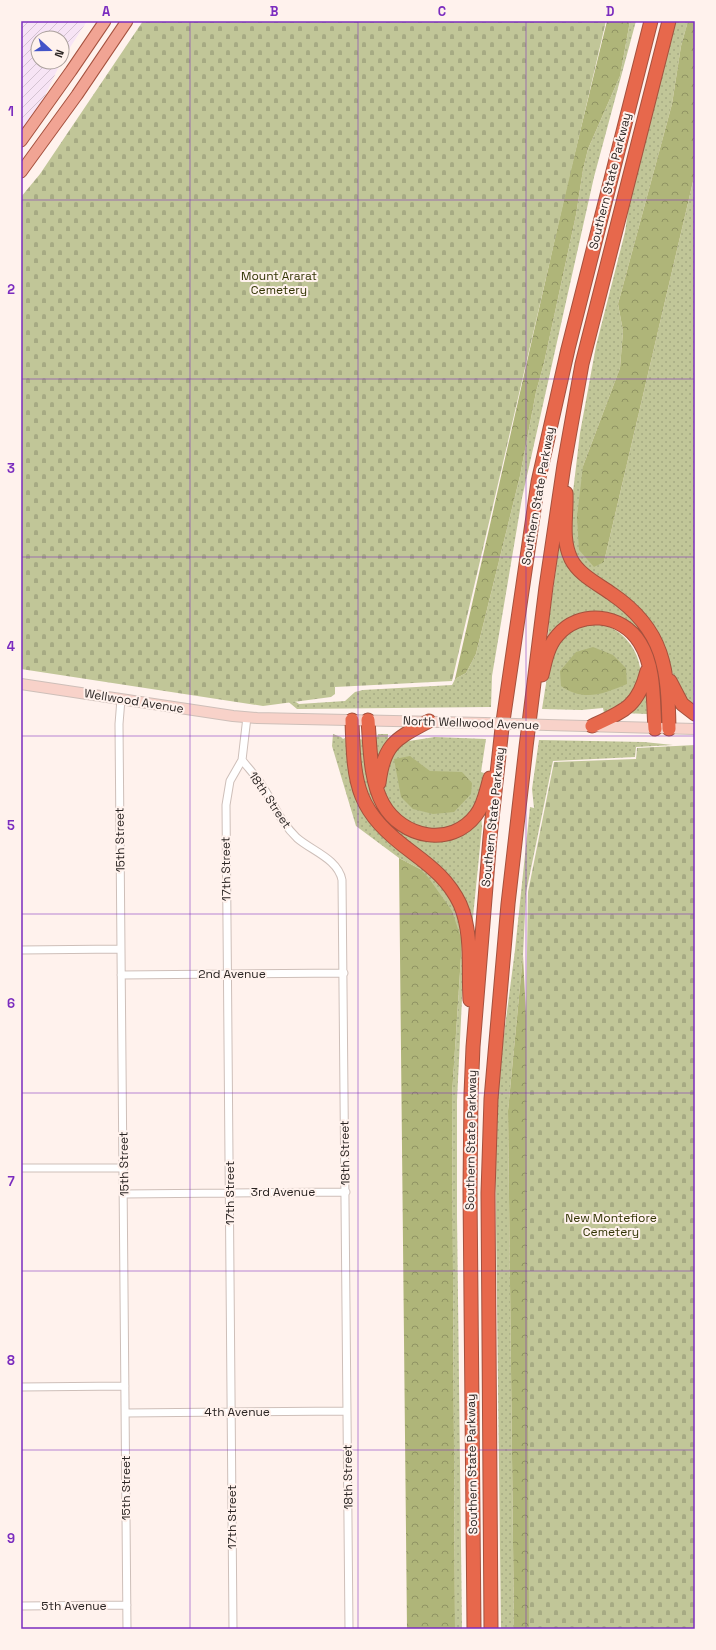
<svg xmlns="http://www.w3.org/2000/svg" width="716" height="1650" viewBox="0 0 716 1650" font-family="'Space Grotesk',sans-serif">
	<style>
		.industrial { fill: url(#industrial-furrows) }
		.grass { fill: url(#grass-dots) }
		.forest { fill: url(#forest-crowns) }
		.cemetery { fill: url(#cemetery-stones) }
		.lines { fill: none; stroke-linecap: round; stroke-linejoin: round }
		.street-casing { stroke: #cebfb9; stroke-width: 9 }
		.secondary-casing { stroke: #cebfb9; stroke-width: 12 }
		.primary-casing { stroke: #a5513e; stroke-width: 13 }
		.highway-casing { stroke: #a5513e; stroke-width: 15 }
		.street { stroke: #fff; stroke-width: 7 }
		.secondary { stroke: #f8d2c9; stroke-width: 10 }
		.primary { stroke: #f1a494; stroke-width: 11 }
		.highway { stroke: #e7684c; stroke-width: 13 }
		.secondary-bridge-casing { stroke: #cebfb9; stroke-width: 12; stroke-linecap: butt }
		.secondary-bridge { stroke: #f8d2c9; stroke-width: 10 }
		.grid { fill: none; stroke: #7b2cbf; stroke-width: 1; stroke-opacity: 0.55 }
		.labels { text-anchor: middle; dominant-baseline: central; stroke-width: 4; stroke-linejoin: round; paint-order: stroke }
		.street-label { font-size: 12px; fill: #2b2523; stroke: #fff2ed }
		.park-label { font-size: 12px; fill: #333505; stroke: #fff2ed }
		.neatline { fill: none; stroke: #7b2cbf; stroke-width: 1.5 }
		.grid-label { font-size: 13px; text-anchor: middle; font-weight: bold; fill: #7b2cbf }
	</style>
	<defs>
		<pattern id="industrial-furrows" width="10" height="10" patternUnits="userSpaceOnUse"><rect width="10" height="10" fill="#f7e4f5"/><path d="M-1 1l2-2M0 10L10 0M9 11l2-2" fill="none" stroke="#d4c3d2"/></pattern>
		<pattern id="grass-dots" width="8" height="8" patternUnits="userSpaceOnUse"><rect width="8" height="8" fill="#c1c698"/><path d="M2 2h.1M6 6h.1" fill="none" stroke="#a6aa83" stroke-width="1.8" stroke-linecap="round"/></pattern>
		<pattern id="forest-crowns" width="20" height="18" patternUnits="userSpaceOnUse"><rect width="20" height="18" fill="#afb579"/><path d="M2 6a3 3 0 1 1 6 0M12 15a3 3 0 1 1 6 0" fill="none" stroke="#8f9363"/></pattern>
		<pattern id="cemetery-stones" width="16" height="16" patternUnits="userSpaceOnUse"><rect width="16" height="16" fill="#c1c698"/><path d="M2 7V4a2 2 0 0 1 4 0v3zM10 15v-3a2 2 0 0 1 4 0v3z" fill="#a6aa83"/></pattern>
	</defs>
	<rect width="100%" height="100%" fill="#fff2ed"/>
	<path class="industrial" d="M 21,21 L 87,21 L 62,60 L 62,38 L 38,38 L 38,62 L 61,62 L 21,146 Z"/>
	<path class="grass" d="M 630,21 L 636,21 L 594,177 L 522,498 L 492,676 L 491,707 L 297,709 L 285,699 L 285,695 L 299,704 L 345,701 L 355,692 L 363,690 L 452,685 L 455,679 L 466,673 L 476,654 L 520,476 L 536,392 L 544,363 L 576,215 L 583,170 L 588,149 L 620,76 Z
		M 675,21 L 688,21 L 681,46 L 672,104 L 618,304 L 623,331 L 620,368 L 583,466 L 604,562 L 695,173 L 695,711 L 687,705 L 674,677 L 657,631 L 637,605 L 584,570 L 575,557 L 568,534 L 580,433 L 596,346 L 625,232 L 632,184 Z
		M 559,547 L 562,547 L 647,636 L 660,672 L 662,710 L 659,712 L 647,647 L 609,616 L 548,637 L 549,618 Z
		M 582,623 C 589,624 600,623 607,626 C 632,635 650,669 635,694 C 628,705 615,709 604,713 L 603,708 L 581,710 L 542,709 L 551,652 L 562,636 Z
		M 646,686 L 647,714 L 623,713 Z
		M 333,734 L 341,737 L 343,739 L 345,738 C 348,747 347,756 348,766 C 350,782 363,813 374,827 C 395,854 431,867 450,896 C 458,909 461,924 465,939 L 457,1100 L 457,1216 L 462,1629 L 455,1629 L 452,1095 L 462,941 L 420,869 L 399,858 L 356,826 L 332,746 Z
		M 378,734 L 388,734 L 388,738 L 390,738 L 385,744 L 377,759 L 373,738 L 377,737 Z
		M 435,737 L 486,739 L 481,772 L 484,773 L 479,798 L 471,813 L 455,827 L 436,831 L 402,821 L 389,806 L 383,785 L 384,765 L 399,746 L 409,741 Z
		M 361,739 L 363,741 L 366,768 L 372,794 L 380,814 L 394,827 L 411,837 L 425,840 L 481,813 L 482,827 L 472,927 L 463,906 L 390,832 L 366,797 L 357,741 Z
		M 539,740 L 644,742 L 673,745 L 636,747 L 635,757 L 553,761 L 526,893 L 523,955 L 508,1111 L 514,1629 L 501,1629 L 495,1141 L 499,1073 L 515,950 L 530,807 L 534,808 L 532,789 Z"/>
	<path class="forest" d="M 607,21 L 630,21 L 620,76 L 588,149 L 583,170 L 576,215 L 544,363 L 536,392 L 520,476 L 476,654 L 466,673 L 455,679 L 568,181 Z
		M 688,21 L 695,21 L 695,173 L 604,562 L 594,567 L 579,550 L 577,517 L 583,466 L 620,368 L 623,331 L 618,304 L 672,104 L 681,46 Z
		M 593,647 L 613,655 L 626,668 L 627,684 C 603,694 584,702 561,686 L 560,671 L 576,652 Z
		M 410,756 L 430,771 L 462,772 L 472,783 L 471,794 L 454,812 L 433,814 L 413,809 L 401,797 L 394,759 Z
		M 399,858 L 420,869 L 428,877 L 452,911 L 462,941 L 452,1095 L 455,1629 L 407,1629 Z
		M 523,955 L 532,1135 L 530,1629 L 514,1629 L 508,1111 Z"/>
	<path class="cemetery" d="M 143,21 L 606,21 L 452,681 L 335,687 L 335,694 L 331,697 L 263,706 L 21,669 L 21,197 L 40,174 Z
		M 695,745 L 695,1629 L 529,1629 L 526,1013 L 528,892 L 554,762 L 636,759 L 637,748 Z"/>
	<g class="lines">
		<defs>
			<path id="street" d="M 121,699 L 119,724 L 127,1629
				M 242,760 C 249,769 257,777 263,787 C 274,804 281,823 297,838 C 312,851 338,859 342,880 L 349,1629
				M 21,950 L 121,949
				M 121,975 L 344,973
				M 21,1168 L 124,1168
				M 124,1194 L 346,1192
				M 21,1387 L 125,1386
				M 126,1413 L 347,1411
				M 21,1606 L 127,1605
				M 233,1629 L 226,805 L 230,781 L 242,760 L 247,717"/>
			<path id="secondary" d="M 21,684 L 233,716 L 257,718 L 484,723
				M 548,725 L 695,729"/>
			<path id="primary" d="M 21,141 L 71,71 L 105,21
				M 21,172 L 77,95 L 127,21"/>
			<path id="highway" d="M 566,493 C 567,515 561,538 571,559 C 579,575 598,584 612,594 C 665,630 668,670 669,729
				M 542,675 C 545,662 548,646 557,636 C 579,609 622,613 640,643 C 655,667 653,701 655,729
				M 670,681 L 682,704 L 695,714
				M 352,720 C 354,788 356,811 413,853 C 433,868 449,881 460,904 C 473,934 468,968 470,1000
				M 368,720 C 370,746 370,781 383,804 C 402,838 451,848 476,815 C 484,805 486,791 490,778
				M 592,726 C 624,711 638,707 647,671
				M 379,783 C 384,743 396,739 429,721
				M 474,1629 L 470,1190 L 471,1094 L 473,1047 L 490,837 L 502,728 L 538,482 L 568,349 L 651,21
				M 491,1629 L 488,1193 L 491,1099 L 508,904 L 526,747 L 546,587 L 564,465 L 582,364 L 669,21"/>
		</defs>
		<use href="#street" class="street-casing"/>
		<use href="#secondary" class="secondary-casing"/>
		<use href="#primary" class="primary-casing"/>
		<use href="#highway" class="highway-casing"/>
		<use href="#street" class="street"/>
		<use href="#secondary" class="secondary"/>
		<use href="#primary" class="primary"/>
		<use href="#highway" class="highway"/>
		<defs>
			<path id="secondary-bridge" d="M 484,723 L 548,725"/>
		</defs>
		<use href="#secondary-bridge" class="secondary-bridge-casing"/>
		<use href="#secondary-bridge" class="secondary-bridge"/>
	</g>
	<path class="grid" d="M 190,21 L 190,1629M 358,21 L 358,1629M 526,21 L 526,1629M 21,200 L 695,200M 21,379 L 695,379M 21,557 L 695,557M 21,736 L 695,736M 21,914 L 695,914M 21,1093 L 695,1093M 21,1271 L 695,1271M 21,1450 L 695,1450"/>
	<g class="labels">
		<g class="street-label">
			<text transform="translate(610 181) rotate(-76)">Southern State Parkway</text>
			<text transform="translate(538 496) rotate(-80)">Southern State Parkway</text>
			<text transform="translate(134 701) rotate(9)">Wellwood Avenue</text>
			<text transform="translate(471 723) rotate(2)">North Wellwood Avenue</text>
			<text transform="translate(270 800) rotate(56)">18th Street</text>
			<text transform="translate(493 817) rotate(-84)">Southern State Parkway</text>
			<text transform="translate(120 840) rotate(-91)">15th Street</text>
			<text transform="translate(226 869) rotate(-91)">17th Street</text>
			<text x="232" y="974">2nd Avenue</text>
			<text transform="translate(471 1140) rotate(-89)">Southern State Parkway</text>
			<text transform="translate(345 1153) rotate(-91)">18th Street</text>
			<text transform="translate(124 1164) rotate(-91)">15th Street</text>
			<text x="283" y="1192">3rd Avenue</text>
			<text transform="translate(230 1193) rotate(-90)">17th Street</text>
			<text x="237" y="1412">4th Avenue</text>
			<text transform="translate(472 1464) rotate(-91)">Southern State Parkway</text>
			<text transform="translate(348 1477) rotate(-91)">18th Street</text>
			<text transform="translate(126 1488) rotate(-90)">15th Street</text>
			<text transform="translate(232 1517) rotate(-90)">17th Street</text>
			<text x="74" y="1606">5th Avenue</text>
		</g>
		<g class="park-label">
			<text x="279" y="276">Mount Ararat<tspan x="279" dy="14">Cemetery</tspan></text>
			<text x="611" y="1218">New Montefiore<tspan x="611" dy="14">Cemetery</tspan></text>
		</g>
	</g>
	<rect width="716" height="1650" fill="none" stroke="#fff2ed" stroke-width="44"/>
	<g transform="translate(50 50) rotate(111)"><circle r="19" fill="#fff2ed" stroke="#aaa09c"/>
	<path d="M0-3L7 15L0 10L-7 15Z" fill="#4354c8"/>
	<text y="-6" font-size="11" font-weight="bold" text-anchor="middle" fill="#2b2523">N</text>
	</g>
	<rect x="22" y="22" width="672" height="1606" class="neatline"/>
	<g class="grid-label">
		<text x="106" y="16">A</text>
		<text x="274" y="16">B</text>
		<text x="442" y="16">C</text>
		<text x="610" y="16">D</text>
		<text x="11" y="116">1</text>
		<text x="11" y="294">2</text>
		<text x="11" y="473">3</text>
		<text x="11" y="651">4</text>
		<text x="11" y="830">5</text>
		<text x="11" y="1008">6</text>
		<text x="11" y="1186">7</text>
		<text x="11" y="1365">8</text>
		<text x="11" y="1543">9</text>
	</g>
</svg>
